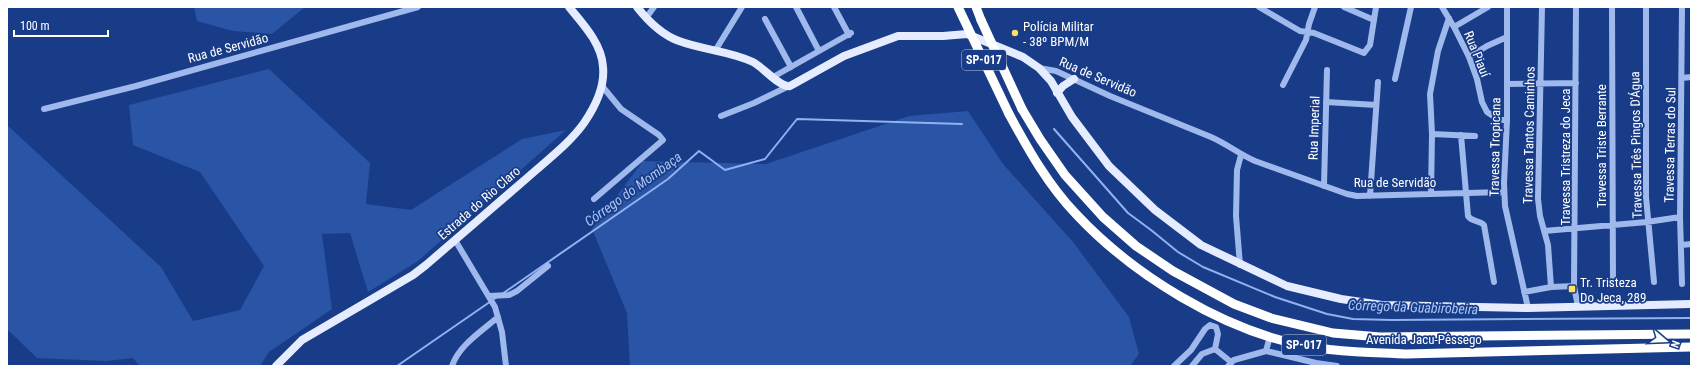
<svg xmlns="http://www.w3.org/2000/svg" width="1698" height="373" viewBox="0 0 1698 373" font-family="'Roboto Condensed',sans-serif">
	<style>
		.green { fill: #2a54a6 }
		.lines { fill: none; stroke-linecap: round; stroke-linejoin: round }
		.stream { stroke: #91b2f0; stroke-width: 2 }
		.minor { stroke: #9fb9ed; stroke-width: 6 }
		.major { stroke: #e5ecff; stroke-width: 8 }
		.highway { stroke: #fff; stroke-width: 9 }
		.highway-bridge { stroke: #fff; stroke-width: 9 }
		.poi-dot { fill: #ffe25b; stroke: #183c87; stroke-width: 1.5 }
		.labels { text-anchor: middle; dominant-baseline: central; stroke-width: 3.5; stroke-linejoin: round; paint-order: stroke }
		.shield { fill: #183c87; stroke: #bac4db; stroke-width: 1 }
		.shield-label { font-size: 12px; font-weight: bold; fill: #fff }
		.poi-label { font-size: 13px; fill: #fff; stroke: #183c87; text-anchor: start }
		.street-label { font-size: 13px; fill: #fff; stroke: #183c87 }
		.water-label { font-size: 14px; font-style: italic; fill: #aac4f5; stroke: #183c87 }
	</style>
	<rect width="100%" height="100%" fill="#183c87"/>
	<path class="green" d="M 194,7 L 305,7 L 272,34 L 233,31 L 197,21 Z
		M 269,69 L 370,163 L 366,204 L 411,210 L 522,139 L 566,130 L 418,261 L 368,292 L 350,233 L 322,234 L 332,309 L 269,352 L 260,366 L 140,366 L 133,358 L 107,361 L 37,358 L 7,329 L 7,125 L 161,267 L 193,321 L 240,310 L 264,266 L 200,172 L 133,145 L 129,105 Z
		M 968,111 L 1003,164 L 1073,242 L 1129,317 L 1139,354 L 1130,366 L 630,366 L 627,313 L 592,229 L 643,161 L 766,164 L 909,116 Z"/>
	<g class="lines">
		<path class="stream" d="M 1054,129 L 1128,213 L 1151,230 L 1178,252 L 1203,267 L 1275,297 L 1327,314 L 1353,319 L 1392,320 L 1691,318
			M 502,294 L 668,179 L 699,151 L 725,170 L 765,159 L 797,119 L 962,124
			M 397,366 L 497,297"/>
		<path class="minor" d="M 796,7 L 819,51
			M 834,7 L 849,35
			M 1259,7 L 1300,31 L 1314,33 L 1364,53 L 1370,45 L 1376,7
			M 1344,7 L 1374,20
			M 1442,7 L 1454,27 L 1469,57 L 1477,79 L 1482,102 L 1487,112 L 1499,120 L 1507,120
			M 1507,7 L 1507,120 L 1504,183 L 1505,206 L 1528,308
			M 1542,7 L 1538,199 L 1540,216 L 1548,245 L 1551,287
			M 1576,7 L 1574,286 L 1578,307
			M 1612,7 L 1613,285
			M 1646,7 L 1646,197 L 1654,282
			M 1682,7 L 1680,217 L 1682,284
			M 646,18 L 654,7
			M 765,19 L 791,67
			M 1454,27 L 1488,7
			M 715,51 L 742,7
			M 1469,57 L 1487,46 L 1507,37
			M 1039,68 L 1056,71 L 1110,96 L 1211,137 C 1227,144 1239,154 1255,161 L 1347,194 L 1357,196 L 1504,192
			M 773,77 L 851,33
			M 1682,78 L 1691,77
			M 1395,79 L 1411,7
			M 1507,84 L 1576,83
			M 1283,85 L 1306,40 L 1309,24 L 1315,7
			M 1326,102 L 1376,105
			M 44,109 L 136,86 L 418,7
			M 721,116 L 754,103 L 787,87
			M 1432,134 L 1475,136
			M 1461,135 L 1468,216 C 1472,222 1479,220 1484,225 L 1494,282
			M 1324,186 L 1327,70
			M 1431,194 L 1432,134 L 1430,94 L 1438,51 L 1449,18
			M 1370,196 L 1378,82
			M 594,199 L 663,140 L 659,135 L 621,109 L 602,86
			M 1544,231 L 1647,222 L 1680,217
			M 455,240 L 495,307 L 502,332 L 506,366
			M 1682,245 L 1691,244
			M 1240,265 L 1236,216 L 1237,170 L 1241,155
			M 1524,292 L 1551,287 L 1574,286
			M 489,296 L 509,295 L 517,291 L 548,266
			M 1266,351 L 1270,336
			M 452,366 C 459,345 482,331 498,317
			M 1174,366 L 1191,350 L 1205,329 L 1210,325 L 1216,327 L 1218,334 L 1215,349
			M 1192,366 L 1202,354 L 1215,349 L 1231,362
			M 1228,366 L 1234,360 L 1266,351 L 1316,363 L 1337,366"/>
		<path class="major" d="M 637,7 C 648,21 662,35 679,41 C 703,50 730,51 753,62 C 763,67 780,88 790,86 L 844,56 L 898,36 L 943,36 L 967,34 L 1023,57 L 1039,68 L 1051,81 L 1072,117 L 1109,166 L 1155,210 L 1201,245 L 1287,286 L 1341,299 L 1382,305 L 1528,308 L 1691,304
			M 1057,93 L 1063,86 L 1074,79
			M 276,366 L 302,340 L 413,275 L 426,265 C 460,236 493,207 527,178 C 546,161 569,144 584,123 C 595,107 605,86 603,67 C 602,44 583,24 569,7"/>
		<path class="highway" d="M 976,7 L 981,20
			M 1022,109 L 1040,139 L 1065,175 L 1103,217 L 1136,246 L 1173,271 L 1234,304 L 1271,318 L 1333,333 L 1380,337 L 1691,334
			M 1009,114 C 1028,149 1048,185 1076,214 C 1133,275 1224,331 1306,346 C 1339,352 1373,353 1406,354 L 1691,347"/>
		<path class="highway-bridge" d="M 958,7 L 1009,114
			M 981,20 L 1022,109"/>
	</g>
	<g class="poi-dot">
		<circle cx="1015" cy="33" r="4"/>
		<rect x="1568" y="285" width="8" height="8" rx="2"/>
	</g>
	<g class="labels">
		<g class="shield">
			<rect x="962" y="50" width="44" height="20" rx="3"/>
			<rect x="1282" y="335" width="44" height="20" rx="3"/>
		</g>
		<g class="shield-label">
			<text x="984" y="60">SP-017</text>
			<text x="1304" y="345">SP-017</text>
		</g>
		<g class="poi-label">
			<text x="1023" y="26">Polícia Militar<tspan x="1023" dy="15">- 38º BPM/M</tspan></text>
			<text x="1580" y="282">Tr. Tristeza<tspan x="1580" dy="15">Do Jeca, 289</tspan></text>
		</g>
		<g class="street-label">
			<text transform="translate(228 48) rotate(-15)">Rua de Servidão</text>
			<text transform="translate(1477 54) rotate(68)">Rua Piauí</text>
			<text transform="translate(1098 77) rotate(23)">Rua de Servidão</text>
			<text transform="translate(1314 128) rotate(-88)">Rua Imperial</text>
			<text transform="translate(1529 135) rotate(-89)">Travessa Tantos Caminhos</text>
			<text transform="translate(1636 145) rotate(-91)">Travessa Três Pingos D'Água</text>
			<text transform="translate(1670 145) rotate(-89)">Travessa Terras do Sul</text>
			<text transform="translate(1601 146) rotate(-90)">Travessa Triste Berrante</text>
			<text transform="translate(1495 147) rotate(-89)">Travessa Tropicana</text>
			<text transform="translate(1565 157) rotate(-90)">Travessa Tristreza do Jeca</text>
			<text x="1395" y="182">Rua de Servidão</text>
			<text transform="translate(479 203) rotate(-41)">Estrada do Rio Claro</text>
			<text x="1424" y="339">Avenida Jacu-Pêssego</text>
		</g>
		<g class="water-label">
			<text transform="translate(633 189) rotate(-36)">Córrego do Mombaça</text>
			<text transform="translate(1413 307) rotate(2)">Córrego da Guabirobeira</text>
		</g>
	</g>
	<rect width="1698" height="373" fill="none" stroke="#ffffff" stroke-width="16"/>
	<g transform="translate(1666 341) rotate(109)" stroke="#183c87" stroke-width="3" paint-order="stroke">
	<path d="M0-3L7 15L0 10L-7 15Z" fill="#ffffff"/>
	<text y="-6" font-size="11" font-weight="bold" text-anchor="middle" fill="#ffffff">N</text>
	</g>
	<path d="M14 30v6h94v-6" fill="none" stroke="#ffffff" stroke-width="2"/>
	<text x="20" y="30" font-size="12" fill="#ffffff" stroke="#183c87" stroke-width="3" paint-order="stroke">100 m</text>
</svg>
